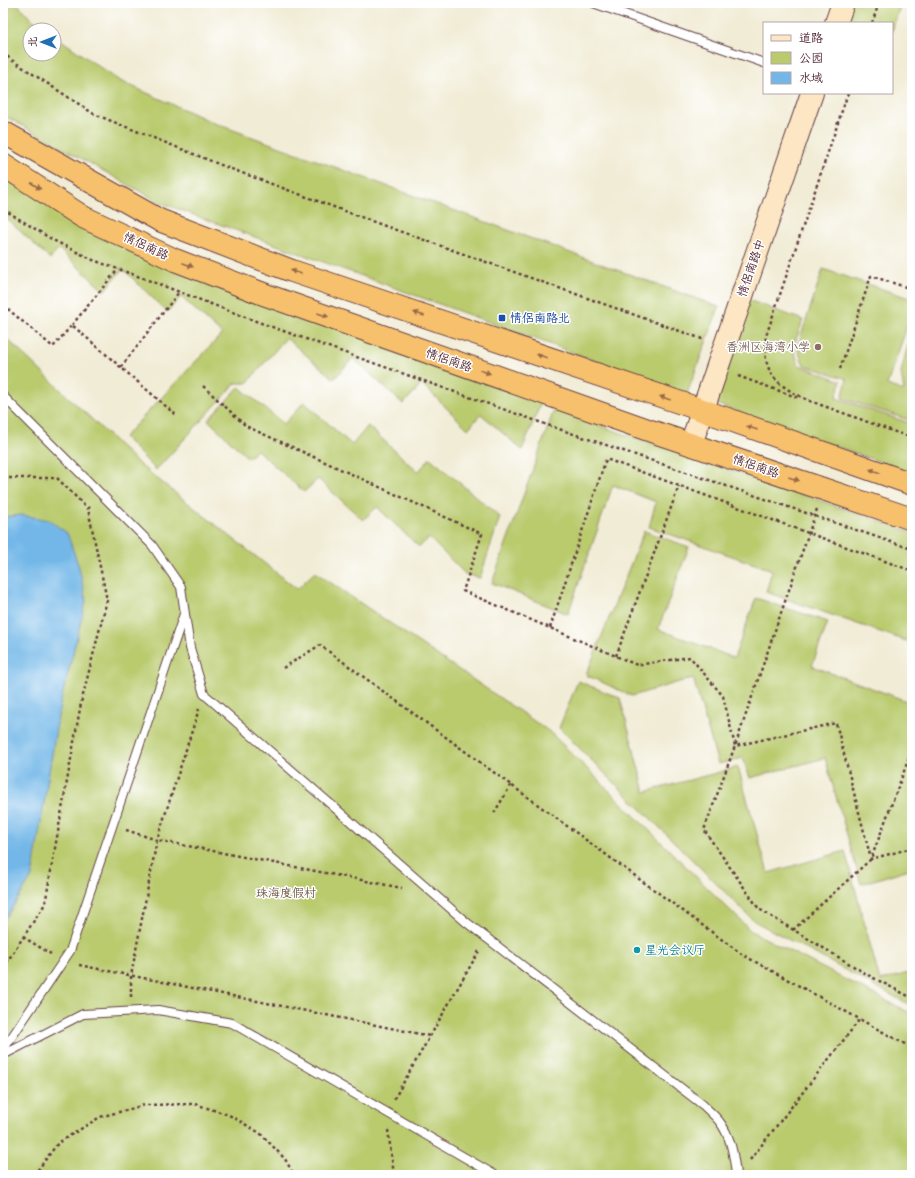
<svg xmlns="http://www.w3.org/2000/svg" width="915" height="1178" viewBox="0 0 915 1178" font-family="'Shantell Sans','LXGW WenKai TC',sans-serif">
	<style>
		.green { fill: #bacb6e; stroke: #82754c }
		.water { fill: #72b7e8; stroke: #5e6b8a }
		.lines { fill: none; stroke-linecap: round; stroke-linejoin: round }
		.lane-casing { stroke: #633e44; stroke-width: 10 }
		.secondary-casing { stroke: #633e44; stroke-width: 24 }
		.highway-casing { stroke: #633e44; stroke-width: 24 }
		.path { stroke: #633e44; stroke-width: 2.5; stroke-dasharray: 3 3; stroke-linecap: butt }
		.lane { stroke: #fff; stroke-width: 8 }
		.secondary { stroke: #fce6c4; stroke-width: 22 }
		.highway { stroke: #f7c06c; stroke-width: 22 }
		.oneway { fill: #986748 }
		.transit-dot { fill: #1a4fb4; stroke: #fff; stroke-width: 1.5 }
		.education-dot { fill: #8d6e63; stroke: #fff; stroke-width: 1.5 }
		.culture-dot { fill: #0f9aa8; stroke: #fff; stroke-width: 1.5 }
		.labels { text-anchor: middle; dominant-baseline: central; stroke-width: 3; stroke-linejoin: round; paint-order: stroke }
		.street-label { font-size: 12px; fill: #4a1f2b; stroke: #fff }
		.transit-label { font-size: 12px; fill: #164399; stroke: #fff; text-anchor: start }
		.education-label { font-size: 12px; fill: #785e54; stroke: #fff; text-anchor: end }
		.park-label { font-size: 12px; fill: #6c533f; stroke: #fff }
		.culture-label { font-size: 12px; fill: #0d838f; stroke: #fff; text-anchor: start }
	</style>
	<rect width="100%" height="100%" fill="#fff"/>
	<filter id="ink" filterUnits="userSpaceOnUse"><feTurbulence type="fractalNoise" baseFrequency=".025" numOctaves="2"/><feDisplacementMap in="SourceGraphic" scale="8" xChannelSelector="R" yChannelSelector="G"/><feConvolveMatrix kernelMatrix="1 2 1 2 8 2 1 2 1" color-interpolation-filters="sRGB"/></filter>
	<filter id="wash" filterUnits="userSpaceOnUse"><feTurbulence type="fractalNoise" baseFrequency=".012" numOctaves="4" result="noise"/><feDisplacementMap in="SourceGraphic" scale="16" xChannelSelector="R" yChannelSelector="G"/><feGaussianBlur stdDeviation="0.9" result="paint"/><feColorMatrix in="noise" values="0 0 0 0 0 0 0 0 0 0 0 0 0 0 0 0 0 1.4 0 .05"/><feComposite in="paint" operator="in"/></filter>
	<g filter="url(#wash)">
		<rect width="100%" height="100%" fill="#f1ecd5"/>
		<path class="green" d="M 3,3 L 17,3 L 29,17 L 47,30 L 30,30 L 30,54 L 54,54 L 54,35 L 118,80 L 214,123 L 719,307 L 687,394 L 161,203 L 3,115 Z
			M 852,3 L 901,3 L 892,31 L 892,23 L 846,23 Z
			M 3,172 L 78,222 L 542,400 L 522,450 L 481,414 L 468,429 L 422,384 L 403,404 L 353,358 L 334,379 L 286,338 L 247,383 L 236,383 L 156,470 L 124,437 L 222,334 L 181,297 L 167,312 L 123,269 L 104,291 L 59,249 L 50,259 L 4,216 L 3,217 Z
			M 823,269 L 912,299 L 912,312 L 887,385 L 904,391 L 901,373 L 906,352 L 912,333 L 912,421 L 842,398 L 847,379 L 804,365 L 797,348 Z
			M 748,300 L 803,320 L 793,348 L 799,365 L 841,381 L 836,398 L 912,424 L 912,473 L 716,404 Z
			M 3,335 L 140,465 L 297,589 L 315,572 L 550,732 L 751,931 L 912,1014 L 912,1175 L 3,1175 Z
			M 239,387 L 284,424 L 304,402 L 352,445 L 368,426 L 418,472 L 430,458 L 500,517 L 480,578 L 465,574 L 429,538 L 419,547 L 377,507 L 363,520 L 318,479 L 304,492 L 257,450 L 248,458 L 208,420 Z
			M 554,410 L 912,532 L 912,643 L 766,592 L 772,570 L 649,527 L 656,502 L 613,485 L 568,614 L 492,583 Z
			M 644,531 L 689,547 L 658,629 L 734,658 L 756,598 L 828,622 L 812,666 L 912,703 L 912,868 L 861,884 L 825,758 L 750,778 L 743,758 L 718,764 L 693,678 L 632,696 L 586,675 Z
			M 578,681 L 620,698 L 645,792 L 738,767 L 768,873 L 845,851 L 880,981 L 912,972 L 912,1006 L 754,921 L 559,728 Z"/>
		<path class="water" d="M 21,515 L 49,520 L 67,533 L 79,567 L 86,601 L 60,705 L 32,877 L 3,922 L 3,517 Z"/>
	</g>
	<g filter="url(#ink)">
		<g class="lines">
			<defs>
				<path id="lane" d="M 593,3 L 764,63
					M 3,396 L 152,545 L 181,587 L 190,648 L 204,694 L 466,922 L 703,1105 C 708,1110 714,1115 719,1121 C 731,1136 734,1156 736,1175
					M 3,1050 L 70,951 L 184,614
					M 3,1055 L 83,1014 L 158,1010 L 232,1023 L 495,1175"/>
				<path id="secondary" d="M 836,23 L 843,3
					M 691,444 L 812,93"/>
				<path id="highway" d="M 3,132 L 159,220 L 292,271 L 702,410 L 912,484
					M 3,165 L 83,217 L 175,260 L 266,295 L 651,431 L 912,519"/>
			</defs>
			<use href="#lane" class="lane-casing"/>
			<use href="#secondary" class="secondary-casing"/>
			<use href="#highway" class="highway-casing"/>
			<path class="path" d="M 872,23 L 879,3
				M 3,52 L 10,59 L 94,114 L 226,167 L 385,226 L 705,340
				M 848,93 L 766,336 C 761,375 778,386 810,401 L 912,438
				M 3,209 L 53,240 L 93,260 L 140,277 L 261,323 L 559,429 L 912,549
				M 3,305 L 53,347 L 72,325 L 176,415
				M 72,325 L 118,269
				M 121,367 L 179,292
				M 840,369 L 871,276 L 912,289
				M 738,376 L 799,398
				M 203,386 L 246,426 L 482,534 L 463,591 L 637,665 L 690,657 L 723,696 L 735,746 L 836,723 L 871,859 L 912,848
				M 3,478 L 57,478 L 88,509
				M 817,509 L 735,746 L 704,830 L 759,909 L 868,975 L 912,998
				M 550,628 L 606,459 L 912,571
				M 616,656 L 679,486
				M 283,668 L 320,645 L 743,955 L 912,1048
				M 494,813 L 511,785
				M 126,830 L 157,840 L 199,709
				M 793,930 L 871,859 L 912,750
				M 23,937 L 51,954
				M 79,965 L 430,1036
				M 3,968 L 45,904 L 81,703 L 107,600 L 88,509 L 91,505
				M 131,997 L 131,976 L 157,840 L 402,888
				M 394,1099 L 479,951
				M 388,1130 L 394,1175
				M 750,1160 L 860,1019
				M 34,1175 L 58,1143 L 100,1117 L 145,1105 L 195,1104 L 229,1115 L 260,1133 L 285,1159 L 294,1175"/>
			<use href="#lane" class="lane"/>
			<use href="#secondary" class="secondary"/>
			<use href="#highway" class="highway"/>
		</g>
		<defs><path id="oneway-solid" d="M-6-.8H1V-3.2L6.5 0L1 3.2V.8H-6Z"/></defs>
		<g class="oneway">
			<use href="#oneway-solid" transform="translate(36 186) rotate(33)"/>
			<use href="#oneway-solid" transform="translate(188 265) rotate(21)"/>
			<use href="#oneway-solid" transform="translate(296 272) rotate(-161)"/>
			<use href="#oneway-solid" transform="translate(419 314) rotate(-161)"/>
			<use href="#oneway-solid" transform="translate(323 315) rotate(19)"/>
			<use href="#oneway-solid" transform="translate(542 356) rotate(-161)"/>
			<use href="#oneway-solid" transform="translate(485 372) rotate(19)"/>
			<use href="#oneway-solid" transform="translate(665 398) rotate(-161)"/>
			<use href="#oneway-solid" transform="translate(752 428) rotate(-161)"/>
			<use href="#oneway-solid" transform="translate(875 471) rotate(-161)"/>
			<use href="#oneway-solid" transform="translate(794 479) rotate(19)"/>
		</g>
	</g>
	<rect class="transit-dot" x="498" y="314" width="8" height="8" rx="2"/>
	<circle class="education-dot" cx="818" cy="347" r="4"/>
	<circle class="culture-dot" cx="637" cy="950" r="4"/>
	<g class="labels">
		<g class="street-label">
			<text transform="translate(146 246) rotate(25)">情侣南路</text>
			<text transform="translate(751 268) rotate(-71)">情侣南路中</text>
			<text transform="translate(449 360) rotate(19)">情侣南路</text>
			<text transform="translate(756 466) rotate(19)">情侣南路</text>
		</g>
		<g class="transit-label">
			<text x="510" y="318">情侣南路北</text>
		</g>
		<g class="education-label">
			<text x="810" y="347">香洲区海湾小学</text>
		</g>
		<g class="park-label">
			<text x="286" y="893">珠海度假村</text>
		</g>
		<g class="culture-label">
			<text x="645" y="950">星光会议厅</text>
		</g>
	</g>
	<rect width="915" height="1178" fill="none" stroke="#fff" stroke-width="16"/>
	<rect x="763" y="22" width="130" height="72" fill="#ffffff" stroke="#b7a5aa"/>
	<rect x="771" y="35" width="20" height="6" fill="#fce6c4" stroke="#b7a5aa"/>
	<text x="799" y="42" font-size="12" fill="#4a1f2b">道路</text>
	<rect x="771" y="52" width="20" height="12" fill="#bacb6e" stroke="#b7a5aa"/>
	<text x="799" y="62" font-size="12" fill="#4a1f2b">公园</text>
	<rect x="771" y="72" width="20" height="12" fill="#72b7e8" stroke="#b7a5aa"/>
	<text x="799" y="82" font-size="12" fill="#4a1f2b">水域</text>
	<g transform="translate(42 42) rotate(270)"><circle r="19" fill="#ffffff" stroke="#b7a5aa"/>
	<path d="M0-3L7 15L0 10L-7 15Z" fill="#1f6fb2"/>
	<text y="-6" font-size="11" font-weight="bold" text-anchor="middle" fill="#4a1f2b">北</text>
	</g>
</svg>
